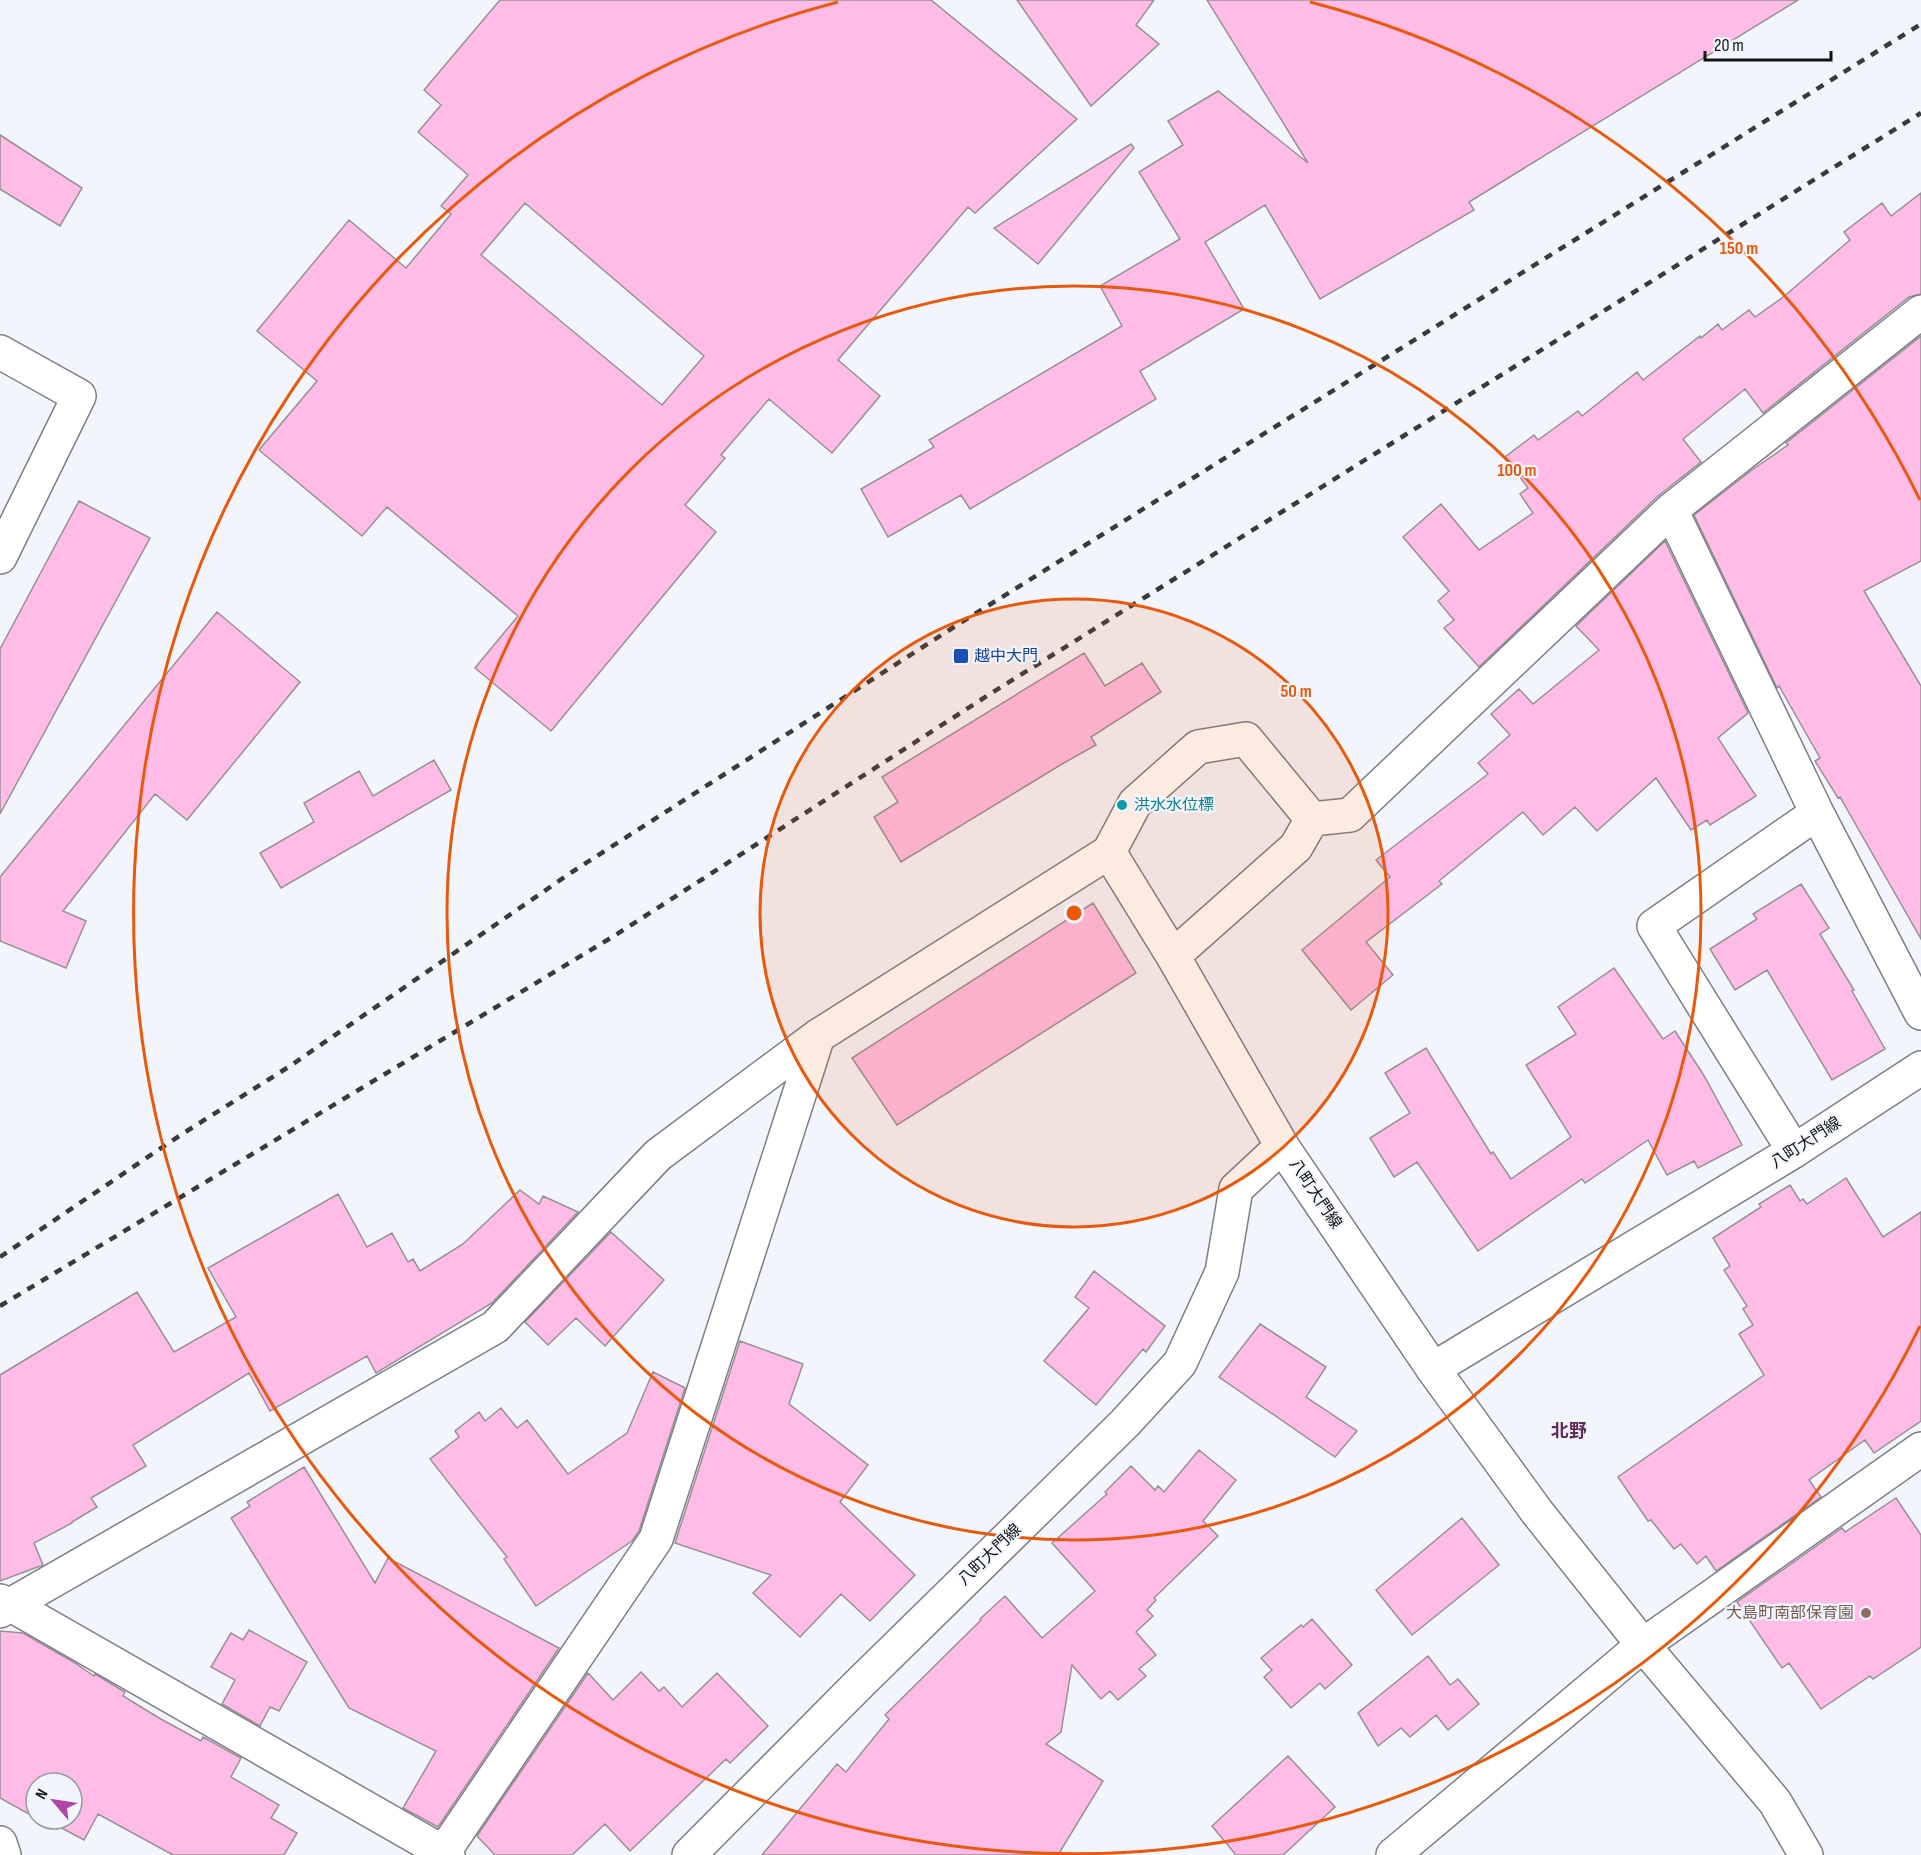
<svg xmlns="http://www.w3.org/2000/svg" width="1921" height="1855" viewBox="0 0 1921 1855" font-family="'Sofia Sans Condensed','Noto Sans JP',sans-serif">
	<style>
		.building { fill: #febce6; stroke: #989095; stroke-width: 1.5; fill-rule: evenodd }
		.lines { fill: none; stroke-linecap: round; stroke-linejoin: round }
		.minor-casing { stroke: #7d7e86; stroke-width: 36 }
		.tertiary-casing { stroke: #7d7e86; stroke-width: 36 }
		.secondary-casing { stroke: #7d7e86; stroke-width: 36 }
		.minor { stroke: #fff; stroke-width: 33 }
		.tertiary { stroke: #fff; stroke-width: 33 }
		.secondary { stroke: #fff; stroke-width: 33 }
		.rail { stroke: #393a3d; stroke-width: 4.5; stroke-dasharray: 8 8; stroke-linecap: butt }
		.ring { fill: none; stroke: #e8590c; stroke-width: 3 }
		.transit-dot { fill: #1a4fb4; stroke: #f3f5fd; stroke-width: 2 }
		.culture-dot { fill: #0f9aa8; stroke: #f3f5fd; stroke-width: 2 }
		.education-dot { fill: #8d6e63; stroke: #f3f5fd; stroke-width: 2 }
		.labels { text-anchor: middle; dominant-baseline: central; stroke-width: 4.5; stroke-linejoin: round; paint-order: stroke }
		.transit-label { font-size: 16px; fill: #164399; stroke: #f3f5fd; text-anchor: start }
		.culture-label { font-size: 16px; fill: #0d838f; stroke: #f3f5fd; text-anchor: start }
		.street-label { font-size: 16px; fill: #121315; stroke: #f3f5fd }
		.education-label { font-size: 16px; fill: #785e54; stroke: #f3f5fd; text-anchor: end }
		.neighbourhood-label { font-size: 18px; font-weight: bold; fill: #602c5b; stroke: #f3f5fd }
		.centre { fill: #e8590c; stroke: #f3f5fd; stroke-width: 3 }
		.ring-label { font-size: 18px; text-anchor: middle; font-weight: bold; fill: #e8590c; stroke: #f3f5fd; stroke-width: 4.5; stroke-linejoin: round; paint-order: stroke }
	</style>
	<rect width="100%" height="100%" fill="#f3f5fd"/>
	<path class="building" d="M 500,0 L 931,0 L 1077,119 L 975,213 L 968,207 L 838,360 L 880,396 L 832,453 L 769,399 L 721,455 L 725,458 L 685,505 L 716,532 L 551,731 L 475,668 L 518,616 L 387,507 L 362,536 L 259,450 L 317,381 L 257,331 L 349,220 L 406,268 L 451,214 L 441,206 L 468,175 L 418,132 L 441,105 L 424,90 ZM 525,203 L 704,356 L 662,405 L 481,255 Z
		M 1017,0 L 1154,0 L 1136,25 L 1159,44 L 1091,106 Z
		M 1207,0 L 1798,0 L 1469,202 L 1474,210 L 1320,299 L 1265,205 L 1205,242 L 1244,309 L 1140,371 L 1156,399 L 970,509 L 961,495 L 888,537 L 861,489 L 934,447 L 929,440 L 1122,326 L 1100,286 L 1180,239 L 1139,172 L 1183,145 L 1168,121 L 1218,91 L 1308,163 Z
		M 0,135 L 82,188 L 60,226 L 0,189 Z
		M 1131,144 L 1134,148 L 1038,264 L 994,228 Z
		M 1921,193 L 1921,294 L 1909,297 L 1763,413 L 1745,389 L 1683,439 L 1701,462 L 1658,496 L 1479,667 L 1444,628 L 1454,620 L 1438,601 L 1449,591 L 1403,537 L 1441,504 L 1479,550 L 1533,513 L 1520,494 L 1528,488 L 1505,457 L 1534,435 L 1538,440 L 1578,411 L 1582,416 L 1637,372 L 1643,380 L 1700,336 L 1701,338 L 1718,324 L 1722,330 L 1749,310 L 1755,317 L 1782,298 L 1850,240 L 1844,232 L 1882,203 L 1891,216 Z
		M 1921,336 L 1921,561 L 1864,591 L 1921,686 L 1921,939 L 1840,797 L 1838,798 L 1815,761 L 1820,758 L 1779,686 L 1777,688 L 1694,515 L 1752,470 L 1788,445 L 1786,443 Z
		M 79,501 L 150,538 L 0,814 L 0,649 Z
		M 1665,541 L 1748,713 L 1718,738 L 1756,796 L 1710,825 L 1707,820 L 1691,830 L 1656,778 L 1597,831 L 1575,807 L 1543,835 L 1523,812 L 1439,881 L 1442,884 L 1366,942 L 1393,975 L 1351,1010 L 1302,950 L 1390,877 L 1376,860 L 1488,774 L 1478,763 L 1510,735 L 1491,714 L 1519,689 L 1533,704 L 1599,650 L 1576,626 Z
		M 217,612 L 300,682 L 187,820 L 155,794 L 63,911 L 86,921 L 66,968 L 0,941 L 0,877 Z
		M 1084,653 L 1105,686 L 1142,663 L 1161,692 L 1091,737 L 1096,745 L 1062,764 L 901,862 L 874,817 L 898,802 L 882,777 Z
		M 434,760 L 451,790 L 281,888 L 260,853 L 314,822 L 304,803 L 359,771 L 373,796 Z
		M 1801,884 L 1829,928 L 1820,934 L 1854,990 L 1852,991 L 1885,1049 L 1832,1080 L 1767,970 L 1735,990 L 1710,949 L 1757,919 L 1753,914 Z
		M 1093,903 L 1136,973 L 897,1125 L 852,1058 Z
		M 1614,968 L 1663,1039 L 1675,1031 L 1703,1074 L 1742,1145 L 1698,1168 L 1694,1161 L 1667,1175 L 1648,1140 L 1585,1183 L 1582,1179 L 1478,1251 L 1417,1162 L 1394,1177 L 1370,1138 L 1410,1113 L 1385,1073 L 1426,1048 L 1491,1154 L 1493,1152 L 1511,1179 L 1571,1137 L 1526,1065 L 1576,1034 L 1558,1007 Z
		M 1846,1178 L 1883,1237 L 1921,1212 L 1921,1421 L 1874,1453 L 1865,1440 L 1809,1480 L 1821,1497 L 1716,1571 L 1706,1556 L 1697,1564 L 1681,1544 L 1674,1549 L 1651,1520 L 1648,1521 L 1618,1477 L 1764,1375 L 1739,1334 L 1753,1325 L 1743,1309 L 1747,1306 L 1724,1270 L 1730,1266 L 1713,1238 L 1761,1207 L 1759,1204 L 1790,1185 L 1800,1201 L 1803,1199 L 1807,1204 Z
		M 520,1190 L 539,1204 L 543,1196 L 578,1212 L 492,1303 L 376,1373 L 367,1356 L 270,1411 L 249,1373 L 133,1445 L 146,1466 L 91,1498 L 97,1507 L 72,1522 L 72,1523 L 34,1543 L 43,1565 L 0,1581 L 0,1375 L 137,1292 L 174,1352 L 236,1317 L 208,1268 L 338,1194 L 367,1247 L 392,1233 L 408,1262 L 413,1259 L 420,1271 L 463,1244 Z
		M 611,1232 L 664,1280 L 605,1346 L 576,1318 L 548,1345 L 525,1322 Z
		M 1094,1271 L 1165,1326 L 1146,1352 L 1143,1349 L 1096,1405 L 1044,1361 L 1089,1308 L 1075,1297 Z
		M 1260,1324 L 1326,1367 L 1306,1397 L 1357,1431 L 1335,1457 L 1219,1377 Z
		M 740,1341 L 803,1364 L 789,1404 L 868,1465 L 840,1502 L 915,1575 L 870,1621 L 841,1594 L 800,1637 L 753,1593 L 771,1575 L 675,1543 Z
		M 653,1372 L 685,1388 L 639,1531 L 632,1541 L 536,1606 L 504,1559 L 507,1557 L 430,1459 L 459,1437 L 455,1431 L 479,1412 L 485,1421 L 501,1408 L 517,1428 L 527,1420 L 568,1474 L 627,1433 Z
		M 1199,1450 L 1236,1480 L 1203,1521 L 1218,1536 L 1154,1598 L 1156,1600 L 1147,1610 L 1153,1616 L 1136,1632 L 1156,1655 L 1139,1669 L 1146,1676 L 1118,1700 L 1110,1691 L 1101,1699 L 1072,1665 L 1061,1732 L 1046,1744 L 1103,1781 L 1058,1855 L 762,1855 L 837,1764 L 846,1772 L 889,1719 L 885,1715 L 981,1620 L 980,1619 L 1005,1596 L 1042,1638 L 1095,1591 L 1052,1543 L 1107,1494 L 1105,1492 L 1131,1466 L 1155,1490 L 1158,1486 L 1164,1492 Z
		M 304,1467 L 375,1583 L 388,1558 L 559,1648 L 438,1827 L 403,1808 L 436,1751 L 349,1708 L 231,1518 L 250,1506 L 247,1502 Z
		M 1896,1498 L 1921,1535 L 1921,1647 L 1873,1679 L 1870,1676 L 1821,1709 L 1789,1663 L 1782,1668 L 1737,1602 L 1842,1528 L 1845,1532 Z
		M 1462,1518 L 1499,1565 L 1412,1635 L 1376,1590 Z
		M 1312,1619 L 1352,1665 L 1325,1689 L 1320,1683 L 1291,1708 L 1264,1677 L 1272,1670 L 1261,1658 L 1301,1625 L 1303,1627 Z
		M 249,1630 L 307,1662 L 279,1711 L 270,1707 L 260,1726 L 222,1704 L 235,1680 L 211,1667 L 231,1633 L 243,1640 Z
		M 0,1631 L 23,1633 L 75,1663 L 94,1676 L 95,1674 L 125,1692 L 123,1696 L 159,1718 L 201,1741 L 203,1737 L 241,1758 L 231,1777 L 279,1805 L 271,1818 L 297,1833 L 284,1855 L 173,1855 L 98,1814 L 84,1840 L 45,1819 L 72,1819 L 72,1783 L 36,1783 L 36,1818 L 0,1798 Z
		M 1428,1656 L 1450,1685 L 1458,1679 L 1479,1704 L 1448,1730 L 1436,1715 L 1410,1737 L 1401,1728 L 1378,1746 L 1358,1713 Z
		M 641,1672 L 659,1691 L 664,1687 L 682,1707 L 717,1673 L 768,1726 L 730,1763 L 726,1759 L 630,1851 L 605,1824 L 572,1855 L 495,1855 L 477,1836 L 588,1673 L 613,1700 Z
		M 1288,1756 L 1335,1807 L 1283,1855 L 1236,1855 L 1212,1826 Z"/>
	<g class="lines">
		<defs>
			<path id="minor" d="M 0,352 L 79,396 L 0,557
				M 1671,510 L 1817,813 L 1921,1013
				M 1109,852 L 1173,956 L 1282,1146
				M 1173,956 L 1296,847 L 1312,819 L 1350,815 L 1671,510 L 1921,312
				M 1794,1151 L 1654,926 L 1817,813
				M 0,1601 L 13,1606 L 448,1855
				M 0,1611 L 495,1327 L 658,1155 L 818,1036 L 1109,852 L 1135,803 L 1198,747 L 1246,739 L 1312,819
				M 0,1843 L 4,1855
				M 443,1853 L 656,1539 L 818,1036
				M 1393,1855 L 1643,1645 L 1921,1449"/>
			<path id="tertiary" d="M 1433,1369 L 1537,1512 L 1643,1645 L 1775,1802 L 1806,1855"/>
			<path id="secondary" d="M 689,1855 L 858,1685 L 1125,1423 L 1180,1363 L 1222,1272 L 1236,1189 L 1282,1146 L 1433,1369 L 1794,1151 L 1921,1068"/>
		</defs>
		<use href="#minor" class="minor-casing"/>
		<use href="#tertiary" class="tertiary-casing"/>
		<use href="#secondary" class="secondary-casing"/>
		<use href="#minor" class="minor"/>
		<use href="#tertiary" class="tertiary"/>
		<use href="#secondary" class="secondary"/>
		<path class="rail" d="M 0,1257 L 179,1136 L 290,1066 L 572,872 L 954,627 L 1921,24
			M 0,1306 L 614,936 L 990,694 L 1921,113"/>
	</g>
	<circle cx="1074" cy="913" r="314" fill="#e8590c" fill-opacity=".12"/>
	<g class="ring">
		<circle cx="1074" cy="913" r="314"/>
		<circle cx="1074" cy="913" r="627"/>
		<path d="M1920 1326A941 941 0 1 1 838 2M1310 2A941 941 0 0 1 1920 500"/>
	</g>
	<rect class="transit-dot" x="953" y="648" width="16" height="16" rx="3"/>
	<circle class="culture-dot" cx="1122" cy="805" r="6"/>
	<circle class="education-dot" cx="1866" cy="1613" r="6"/>
	<g class="labels">
		<g class="transit-label">
			<text x="974" y="656">越中大門</text>
		</g>
		<g class="culture-label">
			<text x="1134" y="805">洪水水位標</text>
		</g>
		<g class="street-label">
			<text transform="translate(1806 1143) rotate(-33)">八町大門線</text>
			<text transform="translate(1315 1194) rotate(56)">八町大門線</text>
			<text transform="translate(990 1555) rotate(-44)">八町大門線</text>
		</g>
		<g class="education-label">
			<text x="1854" y="1613">大島町南部保育園</text>
		</g>
		<g class="neighbourhood-label">
			<text x="1569" y="1431">北野</text>
		</g>
	</g>
	<circle cx="1074" cy="913" r="9" class="centre"/>
	<g class="ring-label">
		<text x="1739" y="254">150 m</text>
		<text x="1517" y="476">100 m</text>
		<text x="1296" y="697">50 m</text>
	</g>
	<g transform="translate(54 1801) rotate(299)"><circle r="28" fill="#f3f5fd" stroke="#999ba0" stroke-width="1.5"/>
	<path d="M0-4.5L10 22L0 15L-10 22Z" fill="#af45a6"/>
	<text y="-9" font-size="16" font-weight="bold" text-anchor="middle" fill="#121315">N</text>
	</g>
	<path d="M1705 51v9h126v-9" fill="none" stroke="#121315" stroke-width="3"/>
	<text x="1714" y="51" font-size="18" fill="#121315" stroke="#f3f5fd" stroke-width="4.5" paint-order="stroke">20 m</text>
</svg>
